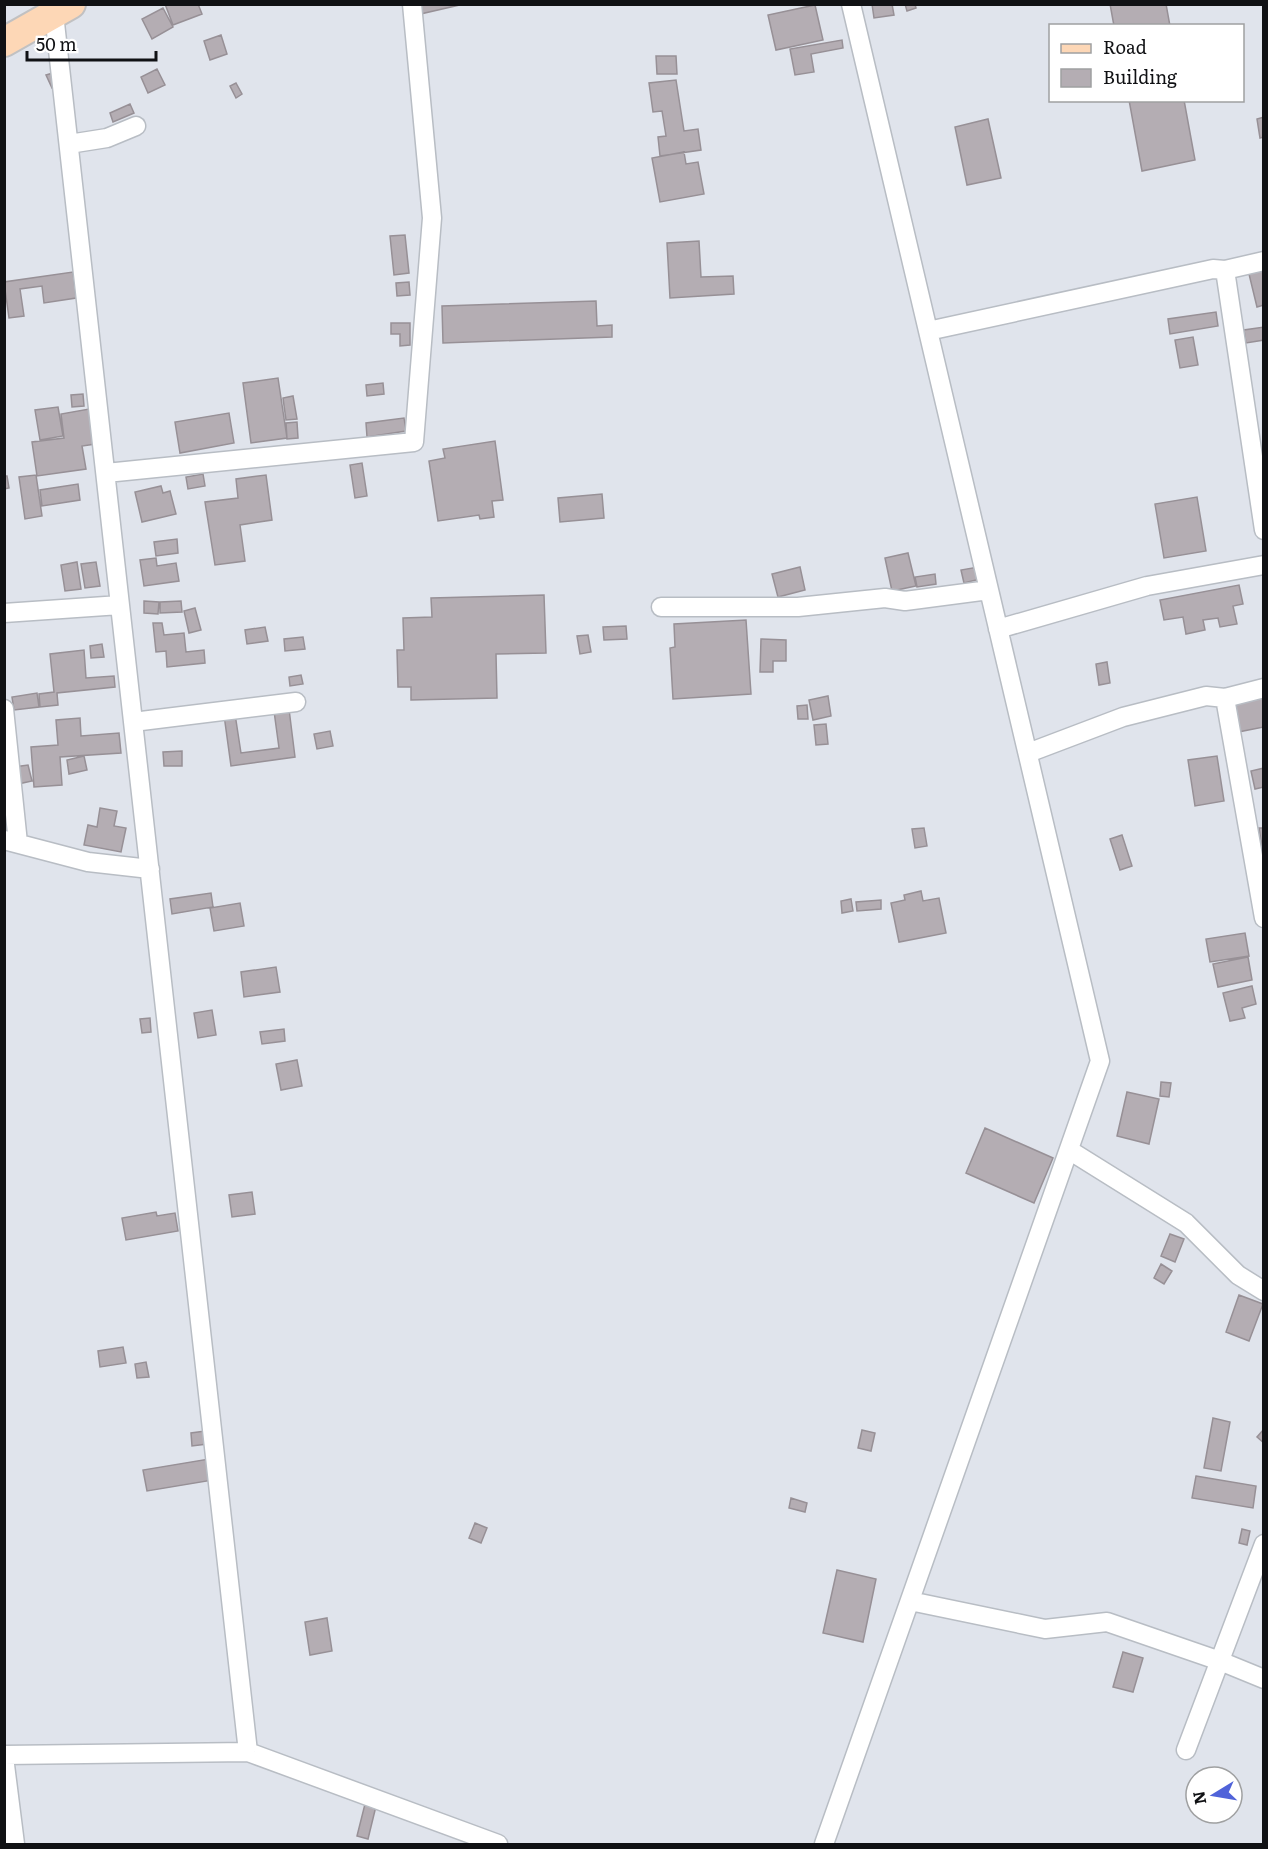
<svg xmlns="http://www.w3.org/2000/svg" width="1268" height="1849" viewBox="0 0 1268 1849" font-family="Literata,serif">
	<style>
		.building { fill: #b4adb3; stroke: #979096; stroke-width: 1.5 }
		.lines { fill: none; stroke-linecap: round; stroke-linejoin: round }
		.street-casing { stroke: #b8bdc4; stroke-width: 21 }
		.primary-casing { stroke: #c1c1c2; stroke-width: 32 }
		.street { stroke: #fff; stroke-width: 18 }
		.primary { stroke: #fdd7b6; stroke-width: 28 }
	</style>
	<rect width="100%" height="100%" fill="#e0e4ec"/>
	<path class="building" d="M 165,4 L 198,4 L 202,14 L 173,25 Z
		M 414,4 L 464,4 L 416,15 Z
		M 872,4 L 892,4 L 894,15 L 874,18 Z
		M 905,4 L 915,4 L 916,8 L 907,11 Z
		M 1110,4 L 1166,4 L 1170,26 L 1114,26 Z
		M 815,5 L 823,40 L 776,50 L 768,15 Z
		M 163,8 L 173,27 L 152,39 L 142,19 Z
		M 221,35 L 227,54 L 210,60 L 204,41 Z
		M 842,40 L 843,48 L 811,54 L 814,72 L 795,75 L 790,49 Z
		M 656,56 L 676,56 L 677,74 L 657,74 Z
		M 157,69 L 165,85 L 148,93 L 141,77 Z
		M 53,73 L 59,85 L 52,88 L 46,75 Z
		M 676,80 L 684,131 L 698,129 L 701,150 L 660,156 L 658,137 L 666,136 L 662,111 L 653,112 L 649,83 Z
		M 236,83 L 242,94 L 236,98 L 230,86 Z
		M 1129,100 L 1184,100 L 1195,160 L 1142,171 Z
		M 130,104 L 134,113 L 113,122 L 110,113 Z
		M 1264,117 L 1264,137 L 1260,138 L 1257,119 Z
		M 988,119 L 1001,178 L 967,185 L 955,127 Z
		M 684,152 L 686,164 L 698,162 L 704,194 L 660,202 L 652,158 Z
		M 405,235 L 409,273 L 394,275 L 390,236 Z
		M 699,241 L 701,277 L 733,276 L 734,294 L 670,298 L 667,243 Z
		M 1264,270 L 1264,305 L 1257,307 L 1249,274 Z
		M 73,272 L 76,298 L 44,303 L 42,286 L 20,289 L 24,316 L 9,318 L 4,282 Z
		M 409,282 L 410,295 L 397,296 L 396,283 Z
		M 596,301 L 597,326 L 612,325 L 612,337 L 443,343 L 442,306 Z
		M 1216,312 L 1218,326 L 1170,334 L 1168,319 Z
		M 391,323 L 410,323 L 410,345 L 400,346 L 400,334 L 391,334 Z
		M 1264,327 L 1264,340 L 1246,343 L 1244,330 Z
		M 1193,337 L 1198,365 L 1180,368 L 1175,340 Z
		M 278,378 L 287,438 L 251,443 L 243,383 Z
		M 383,383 L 384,394 L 367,396 L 366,385 Z
		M 83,394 L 84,406 L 72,407 L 71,395 Z
		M 293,396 L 297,419 L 286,420 L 283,398 Z
		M 58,407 L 63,436 L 40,440 L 35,410 Z
		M 89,409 L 95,444 L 82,446 L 86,469 L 37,476 L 32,442 L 64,438 L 61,414 Z
		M 229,413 L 234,443 L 180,453 L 175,422 Z
		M 404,418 L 406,431 L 367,437 L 366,423 Z
		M 297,422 L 298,438 L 287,439 L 286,423 Z
		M 495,441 L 503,500 L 492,501 L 494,517 L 480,519 L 479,515 L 438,521 L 429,461 L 445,458 L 443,449 Z
		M 362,463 L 367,496 L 355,498 L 350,465 Z
		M 203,474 L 205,486 L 188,489 L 186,477 Z
		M 36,475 L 42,516 L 25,519 L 19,477 Z
		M 266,475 L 272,520 L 240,525 L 245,561 L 215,565 L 205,502 L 238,498 L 236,479 Z
		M 4,476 L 7,476 L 9,488 L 4,489 Z
		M 78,484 L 80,500 L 42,506 L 40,490 Z
		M 161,486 L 163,493 L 170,491 L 176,514 L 142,522 L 135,492 Z
		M 602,494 L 604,518 L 560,522 L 558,498 Z
		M 1197,497 L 1206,551 L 1164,558 L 1155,504 Z
		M 177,539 L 178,553 L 156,556 L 154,542 Z
		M 908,553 L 916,586 L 892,591 L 885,558 Z
		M 156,558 L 157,566 L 176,563 L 179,581 L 144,586 L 140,560 Z
		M 77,562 L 81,589 L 65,591 L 61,565 Z
		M 96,562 L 100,586 L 85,588 L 81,564 Z
		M 800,567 L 805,590 L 778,597 L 772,574 Z
		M 978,567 L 980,579 L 964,583 L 961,570 Z
		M 935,574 L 936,584 L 917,587 L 915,577 Z
		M 1239,585 L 1243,604 L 1233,606 L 1237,624 L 1220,627 L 1218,618 L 1203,620 L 1205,630 L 1186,634 L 1183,617 L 1164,620 L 1160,600 Z
		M 544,595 L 546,653 L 496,654 L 497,698 L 411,700 L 411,687 L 398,687 L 397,650 L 404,650 L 403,618 L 432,617 L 431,598 Z
		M 144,601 L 159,602 L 158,614 L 144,613 Z
		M 181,601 L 182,612 L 160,613 L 160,602 Z
		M 195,608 L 201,630 L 189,633 L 184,611 Z
		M 746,620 L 751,694 L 673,699 L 670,648 L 675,647 L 674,624 Z
		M 153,623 L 162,623 L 164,635 L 184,633 L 186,652 L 204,650 L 205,663 L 167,667 L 166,651 L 156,652 Z
		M 626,626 L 627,639 L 604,640 L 603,627 Z
		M 265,627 L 268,641 L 247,644 L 245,630 Z
		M 588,635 L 591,652 L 580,654 L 577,636 Z
		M 303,637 L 305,649 L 285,651 L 284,639 Z
		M 761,639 L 786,640 L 786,661 L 773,661 L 773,672 L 760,672 Z
		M 102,644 L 104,657 L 91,658 L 90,646 Z
		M 84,650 L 86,678 L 114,676 L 115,687 L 57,693 L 58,705 L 40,707 L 39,694 L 54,692 L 50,654 Z
		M 1107,662 L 1110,683 L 1099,685 L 1096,664 Z
		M 301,675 L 303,684 L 290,686 L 289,677 Z
		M 37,693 L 39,707 L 14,710 L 12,697 Z
		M 1264,694 L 1264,727 L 1238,732 L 1233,699 Z
		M 828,696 L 831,716 L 813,720 L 809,700 Z
		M 807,705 L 808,719 L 798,719 L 797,706 Z
		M 289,709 L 295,757 L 231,766 L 224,715 L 235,714 L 241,753 L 279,748 L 274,711 Z
		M 80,718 L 81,736 L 119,733 L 121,753 L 60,757 L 62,785 L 34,787 L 31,747 L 58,745 L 56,720 Z
		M 826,724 L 828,744 L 816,745 L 814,725 Z
		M 330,731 L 333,746 L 317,749 L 314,734 Z
		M 182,751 L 182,766 L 164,766 L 163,752 Z
		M 84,756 L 87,770 L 69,774 L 67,760 Z
		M 1217,756 L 1224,801 L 1195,806 L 1188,760 Z
		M 28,765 L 32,781 L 18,784 L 14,767 Z
		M 1264,768 L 1264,787 L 1255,789 L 1251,771 Z
		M 100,808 L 117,811 L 114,826 L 126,828 L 121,852 L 84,845 L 88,825 L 97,827 Z
		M 924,828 L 927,846 L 915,848 L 912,829 Z
		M 1259,828 L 1264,828 L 1264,847 L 1262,847 Z
		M 1122,835 L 1132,866 L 1120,870 L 1110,839 Z
		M 921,891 L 923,901 L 939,898 L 946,933 L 899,942 L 891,903 L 905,900 L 904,895 Z
		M 211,893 L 213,907 L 172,914 L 170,899 Z
		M 851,899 L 853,911 L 842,913 L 841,901 Z
		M 881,900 L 881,909 L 857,911 L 856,902 Z
		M 240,903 L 244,926 L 214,931 L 210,908 Z
		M 1245,933 L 1249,956 L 1210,962 L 1206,939 Z
		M 1248,957 L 1252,980 L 1218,987 L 1213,964 Z
		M 276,967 L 280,992 L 244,997 L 241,972 Z
		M 1252,986 L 1256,1004 L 1242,1008 L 1245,1018 L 1230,1021 L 1223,993 Z
		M 212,1010 L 216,1035 L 198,1038 L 194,1013 Z
		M 150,1018 L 151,1032 L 142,1033 L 140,1019 Z
		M 284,1029 L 285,1041 L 262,1044 L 260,1032 Z
		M 297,1060 L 302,1086 L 281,1090 L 276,1064 Z
		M 1161,1082 L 1171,1083 L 1169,1097 L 1160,1096 Z
		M 1127,1092 L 1159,1099 L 1149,1144 L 1117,1136 Z
		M 985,1128 L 1053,1158 L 1034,1203 L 966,1173 Z
		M 252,1192 L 255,1214 L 232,1217 L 229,1195 Z
		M 156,1212 L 157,1216 L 175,1213 L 178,1231 L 126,1240 L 122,1218 Z
		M 1170,1234 L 1184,1239 L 1175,1262 L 1161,1256 Z
		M 1161,1264 L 1172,1271 L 1164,1284 L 1154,1278 Z
		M 1239,1295 L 1263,1304 L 1249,1341 L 1226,1332 Z
		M 123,1347 L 126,1363 L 100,1367 L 98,1351 Z
		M 146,1362 L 149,1377 L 137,1378 L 135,1364 Z
		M 1213,1418 L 1230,1422 L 1221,1471 L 1204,1468 Z
		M 1264,1429 L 1264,1443 L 1257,1437 Z
		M 862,1430 L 875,1433 L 871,1451 L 858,1448 Z
		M 205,1431 L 207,1444 L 192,1446 L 191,1433 Z
		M 209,1459 L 213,1480 L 147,1491 L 143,1470 Z
		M 1196,1476 L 1256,1486 L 1253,1508 L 1192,1498 Z
		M 791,1498 L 807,1503 L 805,1512 L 789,1508 Z
		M 475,1523 L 487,1528 L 481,1543 L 469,1538 Z
		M 1242,1529 L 1250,1531 L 1247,1545 L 1239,1543 Z
		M 837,1570 L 876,1579 L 863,1642 L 823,1633 Z
		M 327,1618 L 332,1651 L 310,1655 L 305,1622 Z
		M 1123,1652 L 1143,1658 L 1133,1692 L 1113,1687 Z
		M 366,1800 L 377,1802 L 368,1839 L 357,1836 Z"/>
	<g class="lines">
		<defs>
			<path id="street" d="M 54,14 L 248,1752 L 498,1844
				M 69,144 L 107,138 L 136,126
				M 1225,270 L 1264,530
				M 928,331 L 1213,269 L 1225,270 L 1264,261
				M 106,473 L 414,442 L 432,218 L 412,4
				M 661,607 L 798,607 L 885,598 L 905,601 L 989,590
				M 4,613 L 120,605
				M 998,629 L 1147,586 L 1264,565
				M 1225,698 L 1264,918
				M 4,709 L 18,843
				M 133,722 L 296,702
				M 1028,753 L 1123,717 L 1206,696 L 1225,698 L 1264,688
				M 4,840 L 88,862 L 150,869
				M 1069,1150 L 1186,1223 L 1238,1275 L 1264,1291
				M 910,1601 L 1045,1629 L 1107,1622 L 1220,1661 L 1264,1679
				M 1186,1750 L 1264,1544
				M 4,1755 L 248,1752
				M 4,1757 L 15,1844
				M 824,1844 L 1100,1061 L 851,4"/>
			<path id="primary" d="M 4,42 L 71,4"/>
		</defs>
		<use href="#street" class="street-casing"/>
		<use href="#primary" class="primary-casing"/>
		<use href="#street" class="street"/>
		<use href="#primary" class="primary"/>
	</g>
	<rect width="1268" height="1849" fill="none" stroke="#101114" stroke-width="12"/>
	<rect x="1049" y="24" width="195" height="78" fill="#ffffff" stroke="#9fa0a1" stroke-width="1.5"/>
	<rect x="1061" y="44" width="30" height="9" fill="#fdd7b6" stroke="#9fa0a1" stroke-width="1.5"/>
	<text x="1103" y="54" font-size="18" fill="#101114">Road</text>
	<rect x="1061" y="69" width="30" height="18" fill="#b4adb3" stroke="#9fa0a1" stroke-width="1.5"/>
	<text x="1103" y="84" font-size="18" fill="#101114">Building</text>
	<g transform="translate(1214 1795) rotate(259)"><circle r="28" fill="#ffffff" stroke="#9fa0a1" stroke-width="1.5"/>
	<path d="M0-4.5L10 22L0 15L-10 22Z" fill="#5063d9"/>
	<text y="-9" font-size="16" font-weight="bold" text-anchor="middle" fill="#101114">N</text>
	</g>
	<path d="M27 51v9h129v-9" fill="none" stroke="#101114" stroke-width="3"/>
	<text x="36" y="51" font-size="18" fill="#101114" stroke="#ffffff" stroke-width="4.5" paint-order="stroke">50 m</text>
</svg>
